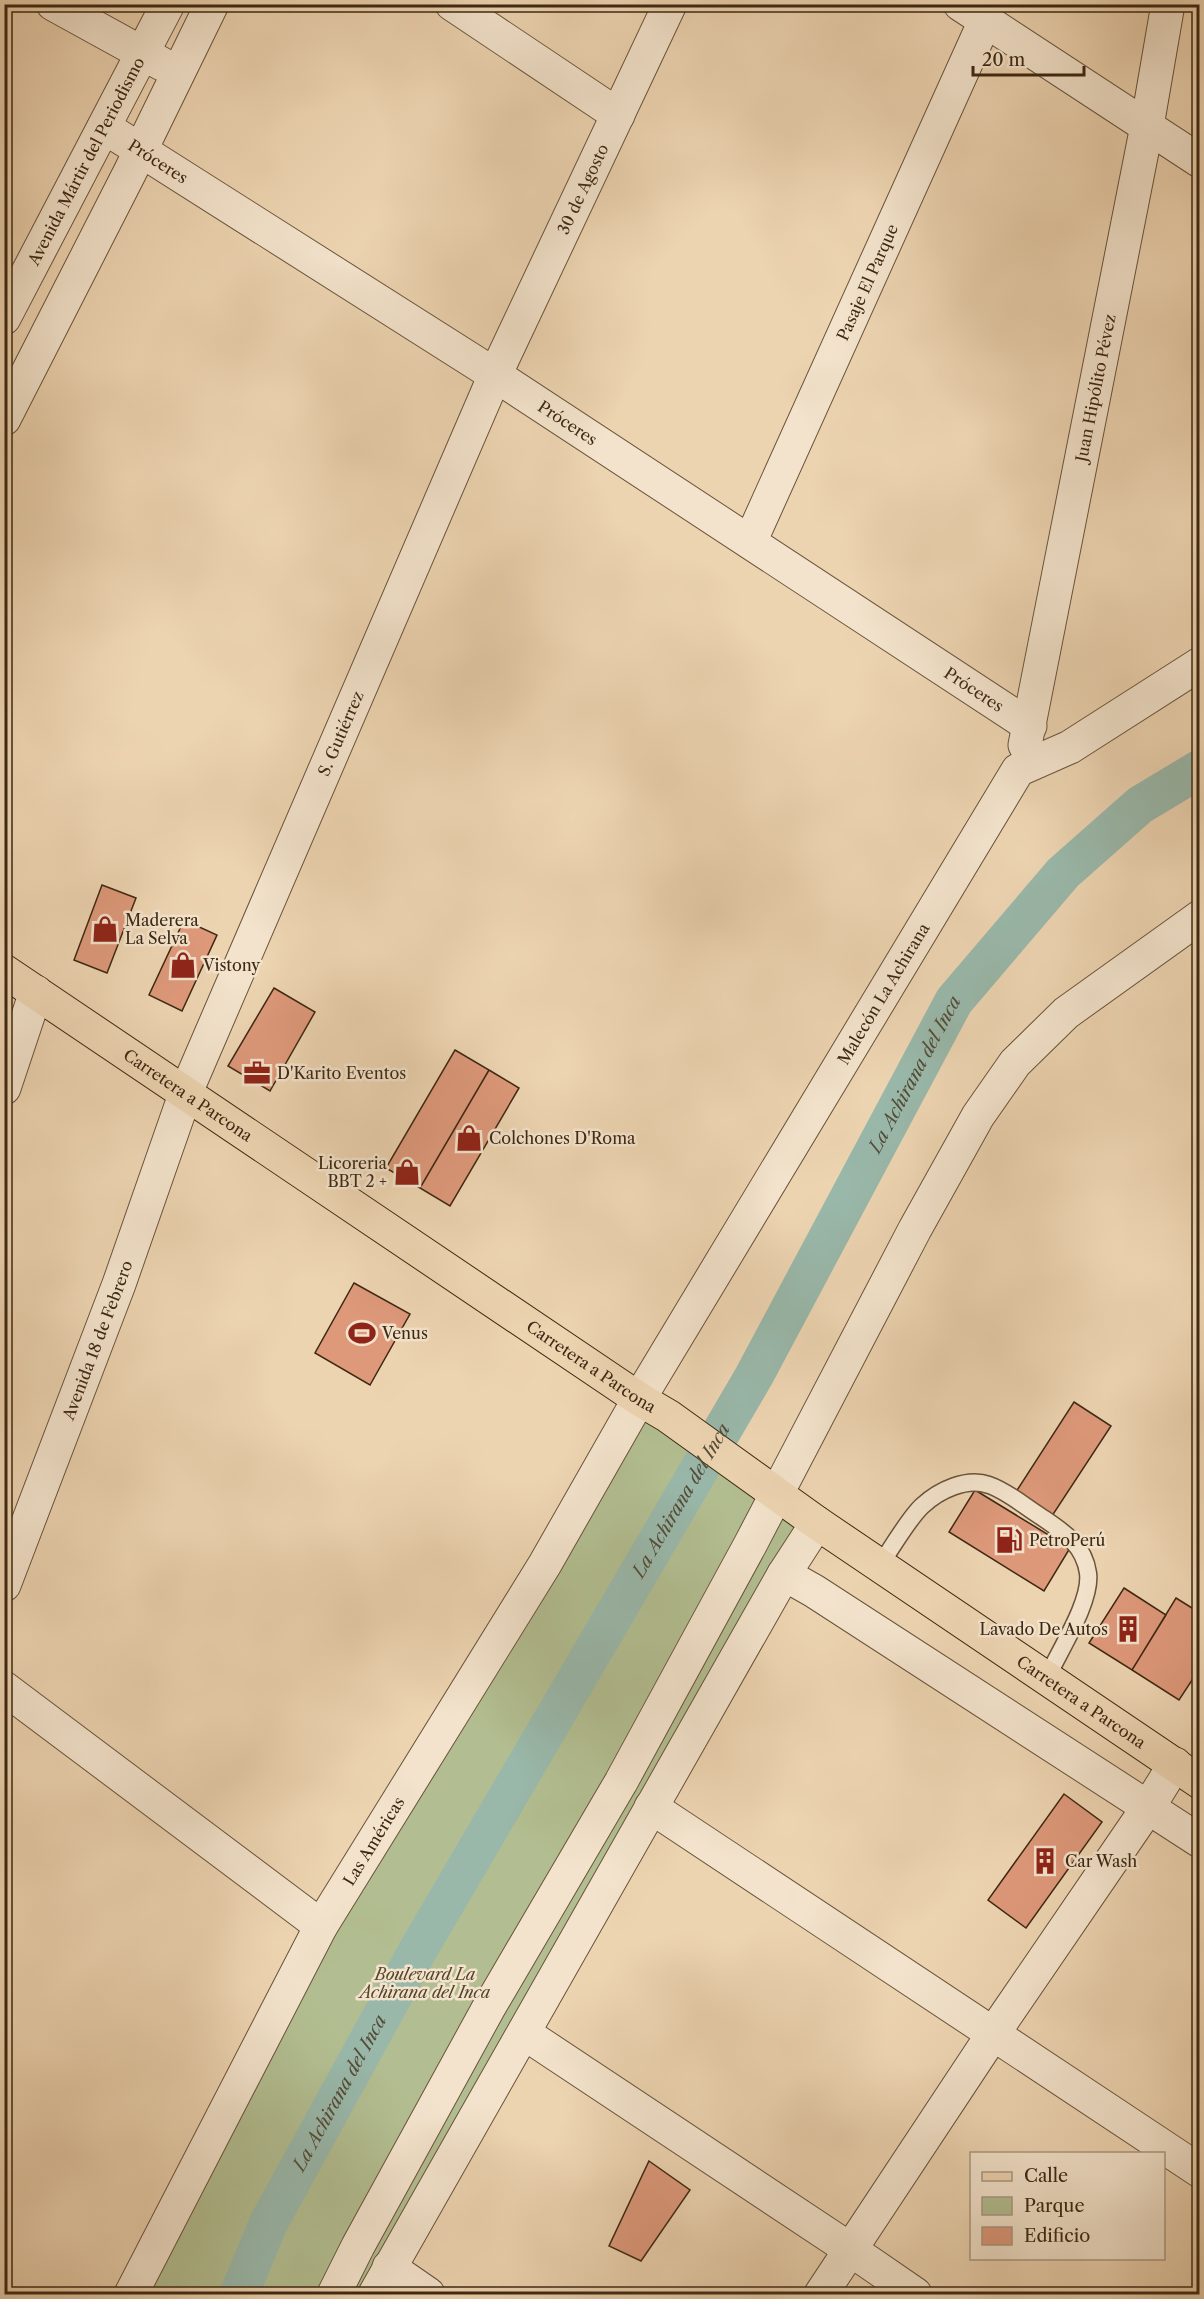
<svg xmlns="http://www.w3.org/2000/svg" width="1204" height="2299" viewBox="0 0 1204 2299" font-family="'Libre Caslon Text',serif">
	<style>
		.green { fill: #b2be91; stroke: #787352; stroke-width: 1.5 }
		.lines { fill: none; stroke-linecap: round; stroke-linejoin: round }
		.canal { stroke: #99b8aa; stroke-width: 39 }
		.building { fill: #de997b; stroke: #3d2812; stroke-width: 1.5 }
		.service-casing { stroke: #69533a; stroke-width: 19 }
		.minor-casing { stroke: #69533a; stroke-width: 35 }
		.primary-casing { stroke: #3d2812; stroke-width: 35 }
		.service { stroke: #f3e3cc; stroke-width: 16 }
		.minor { stroke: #f3e3cc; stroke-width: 33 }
		.primary { stroke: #edd4b1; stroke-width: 33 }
		.labels { text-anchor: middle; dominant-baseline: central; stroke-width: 5; stroke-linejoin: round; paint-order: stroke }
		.street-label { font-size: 16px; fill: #3d2812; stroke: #f3e3cc }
		.poi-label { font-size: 16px; fill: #3d2812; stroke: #f3e3cc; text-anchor: start }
		.park-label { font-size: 16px; font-style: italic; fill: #54462b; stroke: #f3e3cc }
		.water-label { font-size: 18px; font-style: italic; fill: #544c38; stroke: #f3e3cc }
	</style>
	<rect width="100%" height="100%" fill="#edd4b1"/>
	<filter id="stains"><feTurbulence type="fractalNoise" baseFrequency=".00333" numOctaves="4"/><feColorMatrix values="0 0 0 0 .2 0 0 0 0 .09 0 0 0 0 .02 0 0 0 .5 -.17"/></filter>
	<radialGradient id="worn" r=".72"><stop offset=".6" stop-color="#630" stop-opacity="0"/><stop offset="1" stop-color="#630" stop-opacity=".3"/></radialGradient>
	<path class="green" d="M 639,1399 L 817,1523 L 387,2294 L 138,2294 L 321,1926 Z"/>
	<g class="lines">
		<path class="canal" id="s1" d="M 239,2294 L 268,2224 L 418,1950 L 754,1376 L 954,1001 L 1063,873 L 1140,805 L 1200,769"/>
	</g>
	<path class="building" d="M 102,885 L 136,898 L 107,973 L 74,960 Z
		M 184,920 L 217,935 L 182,1011 L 149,995 Z
		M 274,988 L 315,1012 L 270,1091 L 228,1066 Z
		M 455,1050 L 489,1070 L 420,1188 L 386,1168 Z
		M 489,1070 L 519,1088 L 450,1206 L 420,1188 Z
		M 354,1283 L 410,1314 L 370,1385 L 315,1353 Z
		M 1074,1402 L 1111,1426 L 1050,1519 L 1014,1495 Z
		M 975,1490 L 1070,1548 L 1044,1591 L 949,1532 Z
		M 1124,1588 L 1166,1615 L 1132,1670 L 1089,1643 Z
		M 1176,1598 L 1200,1613 L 1200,1668 L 1179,1700 L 1132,1670 Z
		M 1064,1794 L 1102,1822 L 1026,1928 L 988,1900 Z
		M 649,2161 L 690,2190 L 641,2261 L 609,2246 Z"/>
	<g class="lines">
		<defs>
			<path id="service" d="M 880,1565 C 891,1549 909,1518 922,1506 C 939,1490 967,1477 989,1485 C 1007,1491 1024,1506 1040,1516 C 1062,1531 1084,1544 1088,1573 C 1092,1601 1059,1651 1047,1678"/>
			<g id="minor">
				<path d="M 53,4 L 162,64"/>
				<path d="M 452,4 L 618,115"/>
				<path d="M 960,4 L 1200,161"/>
				<path id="s2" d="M 104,127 L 495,375 L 1030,726"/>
				<path id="s3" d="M 4,318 L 168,4"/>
				<path d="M 4,419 L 130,172 L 212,4"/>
				<path id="s4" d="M 750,542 L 985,21"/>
				<path id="s5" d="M 1025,745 L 1147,126 L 1168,4"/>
				<path d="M 4,1088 L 36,992"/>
				<path d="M 784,1574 L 814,1591 L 1200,1841"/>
				<path id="s6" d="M 4,1585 L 119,1284 L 186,1092 L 495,375 L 670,4"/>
				<path d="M 4,1688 L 321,1926"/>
				<path d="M 651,1807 L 1200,2171"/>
				<path d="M 524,2033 L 851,2250 L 915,2294"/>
				<path d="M 389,2267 L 428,2294"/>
				<path id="s7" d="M 131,2294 L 321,1926 L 545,1564 L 639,1399 L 1018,770 L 1070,747 L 1200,664"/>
				<path d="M 334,2294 L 358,2246 L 488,2009 L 621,1782 L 750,1545 L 915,1229 L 978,1116 L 1015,1063 L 1066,1013 L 1200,917"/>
				<path d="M 375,2294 L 784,1574 L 817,1523"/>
				<path d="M 821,2294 L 993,2034 L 1149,1806 L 1175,1764"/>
			</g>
			<g id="primary">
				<path id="s8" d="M 4,971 L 639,1399 L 668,1416 L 817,1523 L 1200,1782"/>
			</g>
		</defs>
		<use href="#service" class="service-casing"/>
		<use href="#minor" class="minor-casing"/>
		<use href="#primary" class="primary-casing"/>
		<use href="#service" class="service"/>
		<use href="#minor" class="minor"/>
		<use href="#primary" class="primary"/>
	</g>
	<defs>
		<symbol id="shop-bare" viewBox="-9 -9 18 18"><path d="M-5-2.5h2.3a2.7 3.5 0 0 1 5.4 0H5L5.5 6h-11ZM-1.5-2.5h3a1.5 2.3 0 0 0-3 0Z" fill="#8f2418" stroke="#f3e3cc" stroke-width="2.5" paint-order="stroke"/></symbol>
		<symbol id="office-bare" viewBox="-9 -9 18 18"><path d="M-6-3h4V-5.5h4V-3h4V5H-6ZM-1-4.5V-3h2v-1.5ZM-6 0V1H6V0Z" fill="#8f2418" stroke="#f3e3cc" stroke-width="2.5" paint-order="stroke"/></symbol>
		<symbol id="stadium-bare" viewBox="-9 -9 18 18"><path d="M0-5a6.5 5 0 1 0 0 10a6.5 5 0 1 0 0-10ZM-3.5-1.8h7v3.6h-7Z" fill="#8f2418" stroke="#f3e3cc" stroke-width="2.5" paint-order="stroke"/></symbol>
		<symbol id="fuel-bare" viewBox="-9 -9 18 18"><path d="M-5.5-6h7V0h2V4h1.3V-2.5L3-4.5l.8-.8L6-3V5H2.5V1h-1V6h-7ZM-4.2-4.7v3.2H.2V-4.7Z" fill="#8f2418" stroke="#f3e3cc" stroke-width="2.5" paint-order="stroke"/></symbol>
		<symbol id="building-bare" viewBox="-9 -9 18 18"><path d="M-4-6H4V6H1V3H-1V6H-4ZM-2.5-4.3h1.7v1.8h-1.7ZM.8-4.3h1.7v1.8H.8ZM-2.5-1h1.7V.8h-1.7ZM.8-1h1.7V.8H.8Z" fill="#8f2418" stroke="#f3e3cc" stroke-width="2.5" paint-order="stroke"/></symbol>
	</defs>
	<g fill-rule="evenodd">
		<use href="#shop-bare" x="86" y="910" width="38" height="38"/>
		<use href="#shop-bare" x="164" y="946" width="38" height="38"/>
		<use href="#office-bare" x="238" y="1054" width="38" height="38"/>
		<use href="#shop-bare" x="450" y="1119" width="38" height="38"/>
		<use href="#shop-bare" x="388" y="1153" width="38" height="38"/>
		<use href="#stadium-bare" x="343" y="1314" width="38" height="38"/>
		<use href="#fuel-bare" x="990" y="1521" width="38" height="38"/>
		<use href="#building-bare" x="1109" y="1610" width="38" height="38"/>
		<use href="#building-bare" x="1026" y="1842" width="38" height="38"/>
	</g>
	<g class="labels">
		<g class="street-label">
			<text stroke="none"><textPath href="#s3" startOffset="177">Avenida Mártir del Periodismo</textPath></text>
			<text stroke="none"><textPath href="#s2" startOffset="64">Próceres</textPath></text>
			<text stroke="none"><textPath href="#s6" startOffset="1512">30 de Agosto</textPath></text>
			<text stroke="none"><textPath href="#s4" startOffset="285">Pasaje El Parque</textPath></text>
			<text stroke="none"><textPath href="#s5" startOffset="364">Juan Hipólito Pévez</textPath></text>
			<text stroke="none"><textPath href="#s2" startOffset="550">Próceres</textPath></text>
			<text stroke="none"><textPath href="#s2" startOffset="1036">Próceres</textPath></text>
			<text stroke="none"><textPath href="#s6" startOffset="916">S. Gutiérrez</textPath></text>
			<text stroke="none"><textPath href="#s7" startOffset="1503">Malecón La Achirana</textPath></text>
			<text stroke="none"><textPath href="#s8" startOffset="222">Carretera a Parcona</textPath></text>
			<text stroke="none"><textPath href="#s6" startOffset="262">Avenida 18 de Febrero</textPath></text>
			<text stroke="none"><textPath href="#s8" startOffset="708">Carretera a Parcona</textPath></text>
			<text stroke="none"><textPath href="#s8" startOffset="1302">Carretera a Parcona</textPath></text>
			<text stroke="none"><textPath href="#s7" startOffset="514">Las Américas</textPath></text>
		</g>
		<g class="poi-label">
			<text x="125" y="920">Maderera<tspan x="125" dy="18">La Selva</tspan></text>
			<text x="203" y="965">Vistony</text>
			<text x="277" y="1073">D'Karito Eventos</text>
			<text x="489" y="1138">Colchones D'Roma</text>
			<text x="387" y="1163" text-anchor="end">Licoreria<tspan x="387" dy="18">BBT 2 +</tspan></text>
			<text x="382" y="1333">Venus</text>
			<text x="1029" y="1540">PetroPerú</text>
			<text x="1108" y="1629" text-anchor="end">Lavado De Autos</text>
			<text x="1065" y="1861">Car Wash</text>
		</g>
		<g class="park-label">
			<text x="425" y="1974">Boulevard La<tspan x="425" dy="18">Achirana del Inca</tspan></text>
		</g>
		<g class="water-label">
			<text stroke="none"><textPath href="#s1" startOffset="1395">La Achirana del Inca</textPath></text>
			<text stroke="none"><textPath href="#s1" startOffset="909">La Achirana del Inca</textPath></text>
			<text stroke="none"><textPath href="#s1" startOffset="225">La Achirana del Inca</textPath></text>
		</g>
	</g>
	<rect width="1204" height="2299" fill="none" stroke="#edd4b1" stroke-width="24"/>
	<rect x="6" y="6" width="1192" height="2287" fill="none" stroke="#3d2812" stroke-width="3"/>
	<rect x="12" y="12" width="1180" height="2275" fill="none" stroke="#3d2812" stroke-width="1.5"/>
	<rect x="970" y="2152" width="195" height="108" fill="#f3e3cc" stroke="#aa9882" stroke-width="1.5"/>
	<rect x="982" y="2172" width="30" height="9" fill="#edd4b1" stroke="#aa9882" stroke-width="1.5"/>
	<text x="1024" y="2182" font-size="18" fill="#3d2812">Calle</text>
	<rect x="982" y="2197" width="30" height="18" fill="#b2be91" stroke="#aa9882" stroke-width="1.5"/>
	<text x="1024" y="2212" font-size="18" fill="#3d2812">Parque</text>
	<rect x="982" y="2227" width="30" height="18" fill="#de997b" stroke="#aa9882" stroke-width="1.5"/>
	<text x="1024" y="2242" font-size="18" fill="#3d2812">Edificio</text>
	<path d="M973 66v9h111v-9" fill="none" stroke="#3d2812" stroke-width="3"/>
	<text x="982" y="66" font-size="18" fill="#3d2812" stroke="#f3e3cc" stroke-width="4.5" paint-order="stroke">20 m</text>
	<rect width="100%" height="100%" filter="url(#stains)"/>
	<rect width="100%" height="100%" fill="url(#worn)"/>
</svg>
